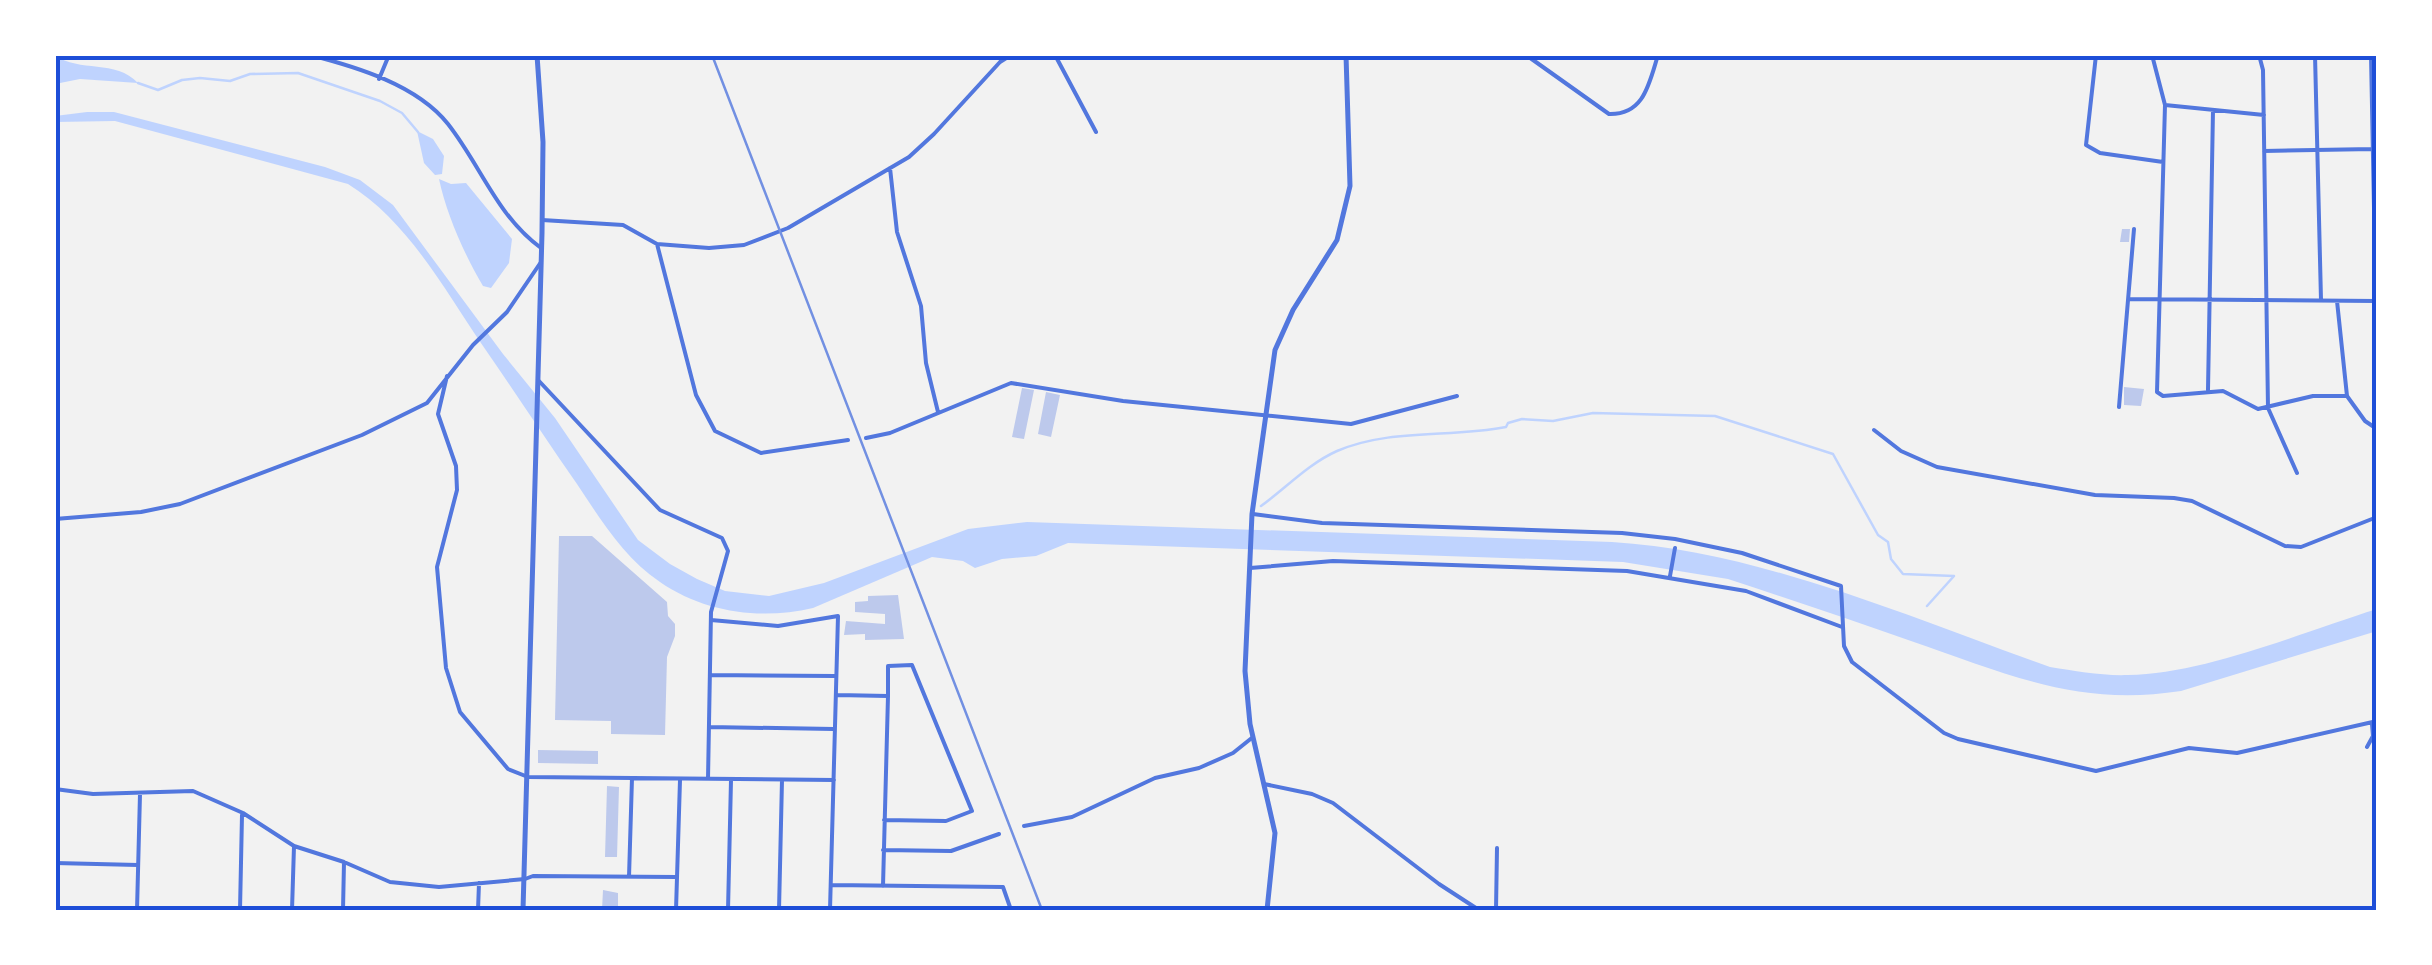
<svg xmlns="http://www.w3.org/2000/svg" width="2432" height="965" viewBox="0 0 2432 965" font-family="Mulish,sans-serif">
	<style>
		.water { fill: #bfd3fe }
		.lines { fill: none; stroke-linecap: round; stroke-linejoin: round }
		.stream { stroke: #bfd3fe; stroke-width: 2.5 }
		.building { fill: #bdc9ec }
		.minor { stroke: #5277de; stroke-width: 4 }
		.tertiary { stroke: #5277de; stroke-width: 5 }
		.rail { stroke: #7290e2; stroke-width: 2.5 }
		.neatline { fill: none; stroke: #1d4ed8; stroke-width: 4 }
	</style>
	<rect width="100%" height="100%" fill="#f2f2f2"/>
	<path class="water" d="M 55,55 C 79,73 116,59 138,83 L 80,79 L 55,84 Z
		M 87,112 L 114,112 L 325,167 L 360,180 L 393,205 L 503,354 L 555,418 L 638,540 L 670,564 L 697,579 L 725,591 L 769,596 L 824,583 L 968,529 L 1027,522 L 1612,542 C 1760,551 1911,618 2050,667 C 2076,671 2102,676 2128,675 C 2204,674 2303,632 2377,609 L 2377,631 L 2181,691 C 2076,707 2008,674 1911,641 C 1851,620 1789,599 1728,579 L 1623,562 L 1068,543 L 1036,556 L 1002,559 L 975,568 L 963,561 L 932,557 L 813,608 C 761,620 705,613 660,582 C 624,558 601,520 577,484 C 545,438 515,392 483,346 C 444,289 408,221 348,184 L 115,121 L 55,122 L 55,116 Z
		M 417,131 L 433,139 L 444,156 L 442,174 L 435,175 L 424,163 Z
		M 439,179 L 451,184 L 466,183 L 512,239 L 509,263 L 491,288 L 483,286 C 465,256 446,213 439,179 Z"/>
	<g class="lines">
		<path class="stream" d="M 138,83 L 158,90 L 182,80 L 200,78 L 230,81 L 250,74 L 298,73 L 380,101 L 402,113 L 418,132
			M 1261,506 C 1286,488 1308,464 1337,451 C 1391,428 1450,438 1506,427 L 1508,423 L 1522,419 L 1553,421 L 1593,413 L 1715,416 L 1833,454 L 1878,535 L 1888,542 L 1891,559 L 1903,574 L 1954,576 L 1927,606"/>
	</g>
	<path class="building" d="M 2122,229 L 2130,229 L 2129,242 L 2120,242 Z
		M 2124,387 L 2144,389 L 2141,406 L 2124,405 Z
		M 1022,388 L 1034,390 L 1024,439 L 1012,437 Z
		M 1046,392 L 1060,395 L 1051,437 L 1038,434 Z
		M 559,536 L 592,536 L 667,602 L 668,616 L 675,624 L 675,636 L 667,657 L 665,735 L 611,734 L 611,721 L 555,720 Z
		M 898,595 L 904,639 L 865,640 L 865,634 L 844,635 L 846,621 L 885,624 L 885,614 L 855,612 L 855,602 L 868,601 L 868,596 Z
		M 538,750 L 598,751 L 598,764 L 538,763 Z
		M 607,786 L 619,787 L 617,857 L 605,857 Z
		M 603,890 L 618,893 L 618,910 L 602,910 Z"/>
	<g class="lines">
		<path class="minor" d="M 175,55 L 247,55
			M 310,55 C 357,67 417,85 448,124 C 481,166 497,216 541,248
			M 1055,55 L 1096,132
			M 1526,55 L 1609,114 C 1644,115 1649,84 1658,55
			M 2096,55 L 2086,145 L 2100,153 L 2163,162
			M 2152,55 L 2165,105 L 2157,392 L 2163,396 L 2223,391 L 2258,409 L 2313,396 L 2347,396 L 2365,421 L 2377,429
			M 2259,55 L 2263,70 L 2268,408 L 2297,473
			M 2315,55 L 2321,300
			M 2371,55 L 2377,361
			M 379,79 L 389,55
			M 2165,105 L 2264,115
			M 2264,151 L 2373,149
			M 890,168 L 897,232 L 921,306 L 926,363 L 938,412
			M 542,220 L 623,225 L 657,244 L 709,248 L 744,245 L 788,228 L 909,157 L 934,134 L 1000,62 L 1011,55
			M 657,244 L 696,395 L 715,431 L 761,453 L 848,440
			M 2129,299 L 2376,301
			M 2337,301 L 2347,396
			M 447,376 L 438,414 L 456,466 L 457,490 L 437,567 L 446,668 L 460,712 L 508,769 L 528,777 L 834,780
			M 539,381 L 660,510 L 722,538 L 728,551 L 711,612 L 708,779
			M 2208,390 L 2213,110
			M 2119,407 L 2134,229
			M 1874,430 L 1901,451 L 1937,467 L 2095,495 L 2174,498 L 2192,501 L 2285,546 L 2301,547 L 2377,517
			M 866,438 L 890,433 L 1011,383 L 1123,401 L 1351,424 L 1457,396
			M 1253,514 L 1322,523 L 1622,533 L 1675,539 L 1742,553 L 1841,586 L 1844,646 L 1852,662 L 1944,733 L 1958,739 L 2096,771 L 2189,748 L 2237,753 L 2377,721
			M 55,519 L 141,512 L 180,504 L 362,435 L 427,403 L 473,345 L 507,312 L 541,262
			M 1250,568 L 1333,561 L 1627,571 L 1746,591 L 1842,627
			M 1670,576 L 1675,548
			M 711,620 L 778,626 L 838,616 L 830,910
			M 710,675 L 835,676
			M 837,695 L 888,696 L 883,886
			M 709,727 L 834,729
			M 2367,747 L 2373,736 L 2372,724
			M 1264,784 L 1312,794 L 1333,803 L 1439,884 L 1479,910
			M 55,789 L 93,794 L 193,791 L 243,813 L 294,846 L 344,862 L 390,882 L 439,887 L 525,879 L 533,876 L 677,877
			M 884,820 L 946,821 L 972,811 L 912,665 L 888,666 L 888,696
			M 1024,826 L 1072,817 L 1155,778 L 1199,768 L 1233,753 L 1253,737
			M 883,850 L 951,851 L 999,834
			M 55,863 L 138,865
			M 629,877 L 632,778
			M 831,885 L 1003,887 L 1011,910
			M 137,910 L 140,794
			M 240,910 L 242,815
			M 292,910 L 294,846
			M 343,910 L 344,862
			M 478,910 L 479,883
			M 676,910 L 680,780
			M 728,910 L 731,780
			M 779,910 L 782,780
			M 1092,910 L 1153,910
			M 1496,910 L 1497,848"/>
		<path class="tertiary" d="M 523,910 L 542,233 L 543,142 L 537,55
			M 1267,910 L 1275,833 L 1250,724 L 1245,671 L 1252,514 L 1275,350 L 1293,310 L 1337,240 L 1350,186 L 1346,55"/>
		<path class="rail" d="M 712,55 L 1042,910"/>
	</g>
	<rect width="2432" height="965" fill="none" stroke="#ffffff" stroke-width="115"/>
	<rect x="58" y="58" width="2316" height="850" class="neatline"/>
</svg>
